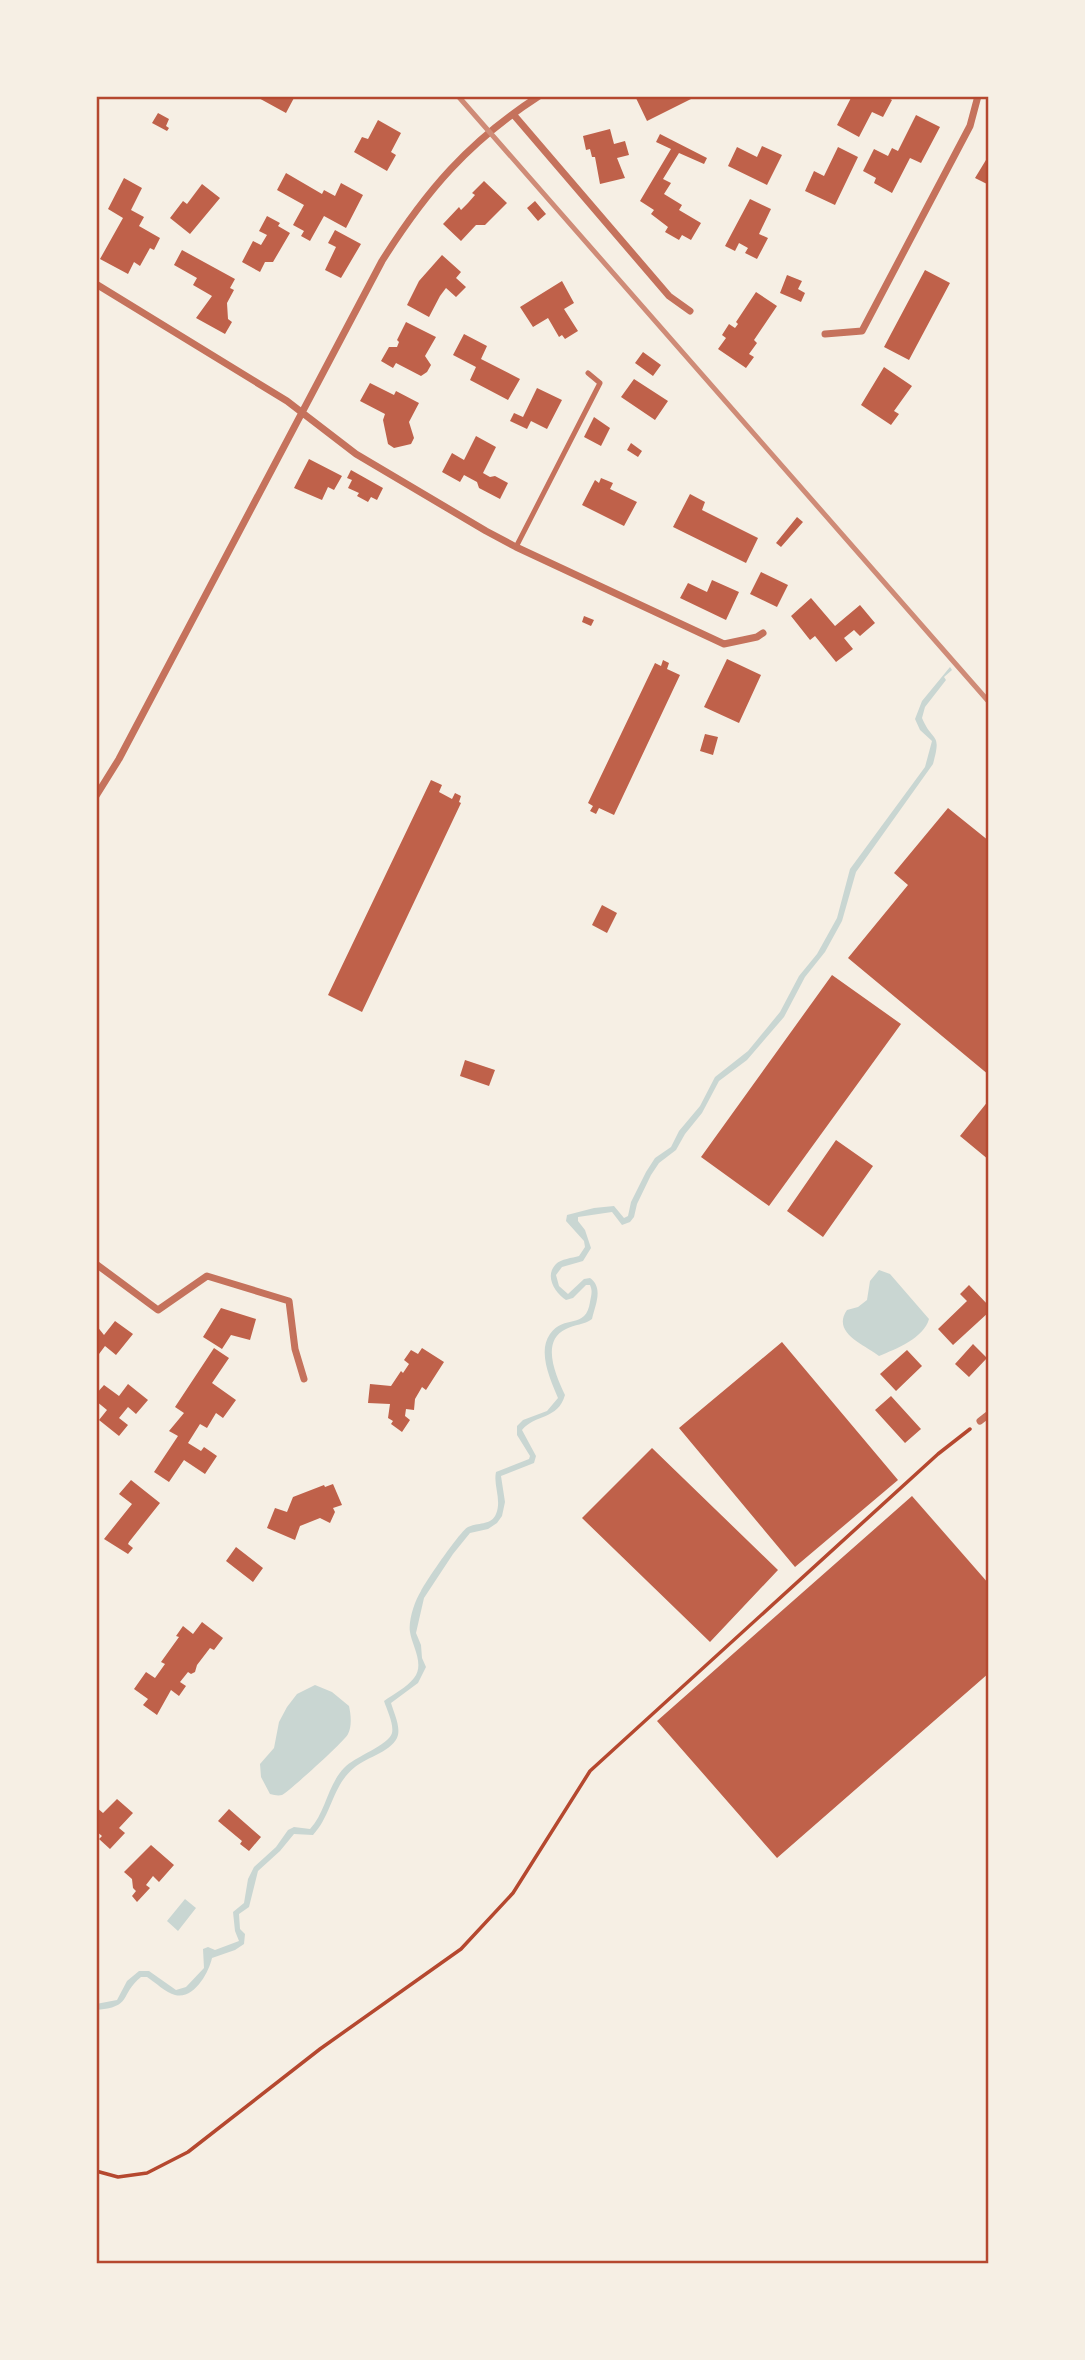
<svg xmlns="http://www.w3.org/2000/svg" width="1085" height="2360" viewBox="0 0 1085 2360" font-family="Raleway,sans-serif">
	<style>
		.water { fill: #c9d6d2 }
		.building { fill: #bf614a }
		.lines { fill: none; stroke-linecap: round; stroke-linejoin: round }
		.path { stroke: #b5482f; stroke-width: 3.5 }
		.service { stroke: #c5725c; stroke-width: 5 }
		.minor { stroke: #c5725c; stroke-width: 7 }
		.rail { stroke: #cf8b77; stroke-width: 5 }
		.neatline { fill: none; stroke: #b5482f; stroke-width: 2.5 }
	</style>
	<rect width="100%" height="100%" fill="#f6efe4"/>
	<path class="water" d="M 950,667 L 952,670 L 944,677 L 946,680 L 925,707 L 922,718 C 933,744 942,731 933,764 L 856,872 L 842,921 L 825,952 L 805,977 L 784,1017 L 747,1060 L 719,1081 L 702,1113 L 685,1134 L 676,1150 L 659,1163 L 651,1175 L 637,1204 L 634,1217 L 630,1222 L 622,1225 L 612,1212 L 578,1217 L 578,1221 L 585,1230 L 591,1248 L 583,1261 L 562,1267 L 556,1275 L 559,1286 L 568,1294 L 584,1279 L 590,1278 C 604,1288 595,1305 592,1319 C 584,1325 575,1324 566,1329 C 540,1341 556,1376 565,1395 C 558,1420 535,1414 522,1430 L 536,1456 L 534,1463 L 501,1476 L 505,1502 L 502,1516 L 497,1523 L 488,1529 L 470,1533 L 453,1554 L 424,1598 L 416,1633 L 421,1645 L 422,1658 L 426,1667 L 418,1683 L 391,1703 C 394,1713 400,1725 398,1735 C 394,1751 367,1757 355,1767 C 332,1785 332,1815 313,1835 L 294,1834 L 280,1851 L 258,1871 L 249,1907 L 239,1914 L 240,1929 L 245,1934 L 244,1944 L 235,1950 L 212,1958 C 209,1972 194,2000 175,1995 C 166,1993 155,1982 147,1977 L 141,1977 C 119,1995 133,2007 96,2010 L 96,2004 L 117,2000 L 127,1981 L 139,1971 L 149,1971 L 176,1990 L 186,1987 L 204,1968 L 203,1949 L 208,1947 L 215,1950 L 239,1941 L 235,1931 L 233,1912 L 244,1903 L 248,1879 L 254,1867 L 276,1847 L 288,1830 L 294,1827 L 310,1829 C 326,1812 327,1786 344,1768 C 354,1757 389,1745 392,1733 C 394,1724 387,1710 384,1701 C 394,1694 407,1687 414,1678 C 425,1664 412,1646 410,1632 C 408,1621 415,1600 421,1591 C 426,1581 461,1530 468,1527 C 478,1522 491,1526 496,1514 C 502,1500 493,1485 496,1472 L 529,1459 L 530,1456 L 517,1435 L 517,1426 L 523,1420 L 547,1411 L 558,1398 C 551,1381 537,1352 550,1334 C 564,1314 586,1330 590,1302 C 591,1295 593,1292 590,1285 L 586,1285 L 573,1298 L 566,1300 C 555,1293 544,1276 556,1264 C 561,1259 572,1258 579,1256 L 585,1247 L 584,1241 L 566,1221 L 567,1215 L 594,1208 L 614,1206 L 624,1218 L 628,1216 L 631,1202 L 646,1172 L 655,1158 L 671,1147 L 679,1131 L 700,1106 L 715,1077 L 748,1051 L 780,1012 L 799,976 L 817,954 L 837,918 L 850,869 L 925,767 L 932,741 L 920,730 L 915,719 L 922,701 Z
		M 879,1270 L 890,1274 L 929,1319 C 924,1338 896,1349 879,1356 C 865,1345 831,1333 847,1310 L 858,1307 L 867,1300 L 870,1281 Z
		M 315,1685 L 332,1692 L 349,1706 C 351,1715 352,1726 348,1734 C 346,1740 286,1794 282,1795 C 278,1796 274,1795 270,1794 L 261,1777 L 260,1764 L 274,1748 L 279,1722 L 287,1707 L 297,1694 Z
		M 185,1899 L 196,1908 L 178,1931 L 167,1921 Z"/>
	<path class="building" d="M 255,96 L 295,96 L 286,113 Z
		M 635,96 L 697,96 L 647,121 Z
		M 852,96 L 885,96 L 892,100 L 883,117 L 872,112 L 859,137 L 837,125 Z
		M 158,113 L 169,119 L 166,126 L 169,128 L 167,131 L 152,123 Z
		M 916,115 L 940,127 L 921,163 L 910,158 L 892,193 L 874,183 L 876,178 L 863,171 L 874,149 L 888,156 L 892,148 L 898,151 Z
		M 378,120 L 401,133 L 391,152 L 396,155 L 387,171 L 354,152 L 362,137 L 368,139 Z
		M 610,129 L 614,144 L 625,141 L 629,155 L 617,158 L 625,178 L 600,184 L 595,157 L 592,157 L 590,149 L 586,150 L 583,136 Z
		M 660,134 L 707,158 L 704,164 L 679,153 L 663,179 L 671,183 L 664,194 L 682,205 L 679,210 L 701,223 L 691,240 L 682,235 L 679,240 L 665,232 L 668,227 L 651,214 L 654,210 L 640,201 L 671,149 L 656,142 Z
		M 762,146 L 782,155 L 767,185 L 728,166 L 737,147 L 757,157 Z
		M 838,147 L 858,157 L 835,205 L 805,191 L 814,171 L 824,176 Z
		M 989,155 L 989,185 L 975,178 Z
		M 286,173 L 322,194 L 324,190 L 335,196 L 341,183 L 363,195 L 346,228 L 324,216 L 310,241 L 301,236 L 304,231 L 293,225 L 304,205 L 277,190 Z
		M 124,178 L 142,188 L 131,210 L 144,217 L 139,226 L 160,238 L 154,250 L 150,248 L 140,266 L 134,262 L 128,274 L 100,259 L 123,218 L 108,209 Z
		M 484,181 L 507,203 L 485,225 L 476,225 L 461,241 L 443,224 L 459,207 L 461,210 L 468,203 L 475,195 L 472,193 Z
		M 202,184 L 220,198 L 190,234 L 170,218 L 183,201 L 187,204 Z
		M 750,199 L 771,209 L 759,234 L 768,238 L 757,259 L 745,253 L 748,248 L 739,243 L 735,251 L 725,246 Z
		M 535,201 L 546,214 L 538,221 L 527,208 Z
		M 267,216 L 280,223 L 278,226 L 290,233 L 273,262 L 265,262 L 260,272 L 242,262 L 253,241 L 261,245 L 267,235 L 259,231 Z
		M 335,230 L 361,244 L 341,278 L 325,270 L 336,247 L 328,243 Z
		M 182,250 L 235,279 L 230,288 L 234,290 L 227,303 L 228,319 L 232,322 L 225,334 L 196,318 L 212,296 L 193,285 L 197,278 L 174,265 Z
		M 442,255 L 461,272 L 456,278 L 466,287 L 456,297 L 446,288 L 440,296 L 429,317 L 407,305 L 419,281 Z
		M 925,270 L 950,283 L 909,360 L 884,347 Z
		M 787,275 L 802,281 L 798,289 L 805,293 L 801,302 L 780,293 Z
		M 562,281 L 574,303 L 564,309 L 578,331 L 565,339 L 562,335 L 559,337 L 548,318 L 533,327 L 520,307 Z
		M 756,292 L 777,306 L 754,340 L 757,343 L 749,354 L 754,357 L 746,368 L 718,349 L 726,338 L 722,335 L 729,324 L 735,328 L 738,324 L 736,322 Z
		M 406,322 L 436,337 L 425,356 L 431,365 L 427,372 L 421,376 L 396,363 L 393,368 L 381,361 L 389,347 L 397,347 L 399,342 L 397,340 Z
		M 464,334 L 487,346 L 481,359 L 520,379 L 508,400 L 470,380 L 476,367 L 453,355 Z
		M 643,352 L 661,365 L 653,376 L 635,363 Z
		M 884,367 L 912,386 L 894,411 L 899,414 L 891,425 L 861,405 Z
		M 634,379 L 668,401 L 655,420 L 621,397 Z
		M 370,383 L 394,395 L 396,391 L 419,403 L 409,422 L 414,438 L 411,444 L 394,448 L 388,444 L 383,420 L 385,414 L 360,401 Z
		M 537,388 L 562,400 L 547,429 L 531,421 L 527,429 L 510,421 L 514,413 L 523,417 Z
		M 594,417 L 610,428 L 601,446 L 584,437 Z
		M 476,436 L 496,447 L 483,473 L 490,477 L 495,476 L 508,483 L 500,499 L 479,488 L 477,482 L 464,475 L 460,482 L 442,472 L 452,453 L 464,460 Z
		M 631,443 L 642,451 L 638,457 L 627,450 Z
		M 309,459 L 342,476 L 334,490 L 328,487 L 322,500 L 294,488 Z
		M 351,470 L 383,488 L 377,500 L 371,497 L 368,502 L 357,496 L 359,493 L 348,488 L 352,480 L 347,478 Z
		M 601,478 L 613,483 L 610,489 L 637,502 L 624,526 L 582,505 L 595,480 L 599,483 Z
		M 690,494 L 705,502 L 702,510 L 758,538 L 746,563 L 673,527 Z
		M 797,517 L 803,522 L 781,547 L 776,543 Z
		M 761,572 L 788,585 L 777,607 L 750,594 Z
		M 712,580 L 739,592 L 726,620 L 680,598 L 688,583 L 707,592 Z
		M 811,598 L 835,626 L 860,605 L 875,623 L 860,636 L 854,630 L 844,638 L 853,649 L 836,662 L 815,636 L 810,640 L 791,616 Z
		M 584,616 L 594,620 L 591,626 L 582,622 Z
		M 727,659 L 761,675 L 739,723 L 704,707 Z
		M 663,660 L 669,663 L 667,669 L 680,675 L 614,815 L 599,808 L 596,814 L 590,811 L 593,806 L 588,803 L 655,663 L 661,666 Z
		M 705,734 L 718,737 L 713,755 L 700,751 Z
		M 431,780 L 442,785 L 439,792 L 452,799 L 455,793 L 461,796 L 459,802 L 461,803 L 362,1012 L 328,995 Z
		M 948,808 L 989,841 L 989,1075 L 848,958 L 908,885 L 894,873 Z
		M 602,905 L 617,913 L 607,933 L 592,925 Z
		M 832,975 L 901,1024 L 769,1206 L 701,1157 Z
		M 465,1060 L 495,1070 L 489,1086 L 460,1076 Z
		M 989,1100 L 989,1160 L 960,1136 Z
		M 836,1140 L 873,1166 L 823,1237 L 787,1211 Z
		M 969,1285 L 989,1306 L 989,1312 L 953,1345 L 938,1329 L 967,1301 L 960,1294 Z
		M 221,1308 L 256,1319 L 250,1340 L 231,1335 L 222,1349 L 203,1337 Z
		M 115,1321 L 133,1334 L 116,1355 L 105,1346 L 96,1358 L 96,1325 L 104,1335 Z
		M 782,1342 L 898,1480 L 795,1567 L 679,1428 Z
		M 973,1344 L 987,1358 L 969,1377 L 955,1364 Z
		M 214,1348 L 229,1358 L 212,1383 L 236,1400 L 223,1418 L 216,1413 L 207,1428 L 200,1424 L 188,1443 L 201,1451 L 204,1447 L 217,1456 L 205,1474 L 184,1460 L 169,1482 L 154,1472 L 178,1436 L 169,1431 L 184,1413 L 175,1407 Z
		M 422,1348 L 444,1362 L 426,1390 L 422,1387 L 415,1399 L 414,1410 L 406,1409 L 405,1416 L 410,1420 L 402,1432 L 391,1424 L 393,1421 L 388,1418 L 390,1404 L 368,1403 L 370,1384 L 391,1386 L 401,1371 L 403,1373 L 409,1364 L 404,1360 L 411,1350 L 418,1354 Z
		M 907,1350 L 922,1366 L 896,1391 L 880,1374 Z
		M 128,1384 L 148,1400 L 136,1414 L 128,1407 L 119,1418 L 128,1425 L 119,1436 L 99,1420 L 107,1410 L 96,1401 L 96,1394 L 104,1385 L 119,1396 Z
		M 891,1396 L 921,1429 L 905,1443 L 875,1410 Z
		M 652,1448 L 778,1570 L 710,1642 L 582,1518 Z
		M 131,1480 L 160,1503 L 129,1542 L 128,1544 L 133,1548 L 128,1554 L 104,1539 L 132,1504 L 119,1494 Z
		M 333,1484 L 342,1505 L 333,1508 L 335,1512 L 330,1523 L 320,1518 L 300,1526 L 295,1540 L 267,1528 L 275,1508 L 287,1512 L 293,1497 L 324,1485 L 325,1487 Z
		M 912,1496 L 989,1584 L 989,1673 L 777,1858 L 657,1721 Z
		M 236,1547 L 263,1568 L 253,1582 L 226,1561 Z
		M 202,1622 L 223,1638 L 214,1650 L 210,1648 L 197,1665 L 195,1672 L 191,1674 L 188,1672 L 180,1682 L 186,1686 L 179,1696 L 171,1690 L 157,1715 L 143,1705 L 148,1699 L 134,1689 L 146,1672 L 155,1678 L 165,1664 L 161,1662 L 179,1637 L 176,1636 L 183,1626 L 193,1634 Z
		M 117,1799 L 133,1813 L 119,1828 L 125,1833 L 110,1849 L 99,1839 L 102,1836 L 96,1831 L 96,1807 L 103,1813 Z
		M 229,1809 L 261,1837 L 249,1851 L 240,1844 L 242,1841 L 218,1821 Z
		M 151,1845 L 174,1865 L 159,1882 L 153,1876 L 146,1885 L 150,1888 L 137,1902 L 132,1896 L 136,1891 L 133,1888 L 132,1879 L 124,1872 Z"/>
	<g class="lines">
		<path class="path" d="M 96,2171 L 118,2177 L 147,2173 L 188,2152 L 320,2049 L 461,1949 L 513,1893 L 590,1771 L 938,1454 L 970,1429"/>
		<path class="service" d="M 516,547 L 600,383 L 588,373"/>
		<path class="minor" d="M 513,114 L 669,296 L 690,311
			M 96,284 L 287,401 L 356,454 L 486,531 L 516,547 L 724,644 L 757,637 L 763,633
			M 825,334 L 862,331 L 970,126 L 978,96
			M 96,796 L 119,759 L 382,261 C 426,191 469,141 539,96
			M 96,1264 L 158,1310 L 207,1276 L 289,1301 L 295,1349 L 304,1379
			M 980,1421 L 989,1414"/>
		<path class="rail" d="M 458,96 L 989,702"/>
	</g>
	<rect width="1085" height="2360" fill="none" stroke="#f6efe4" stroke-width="196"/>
	<rect x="98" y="98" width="889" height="2164" class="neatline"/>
</svg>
